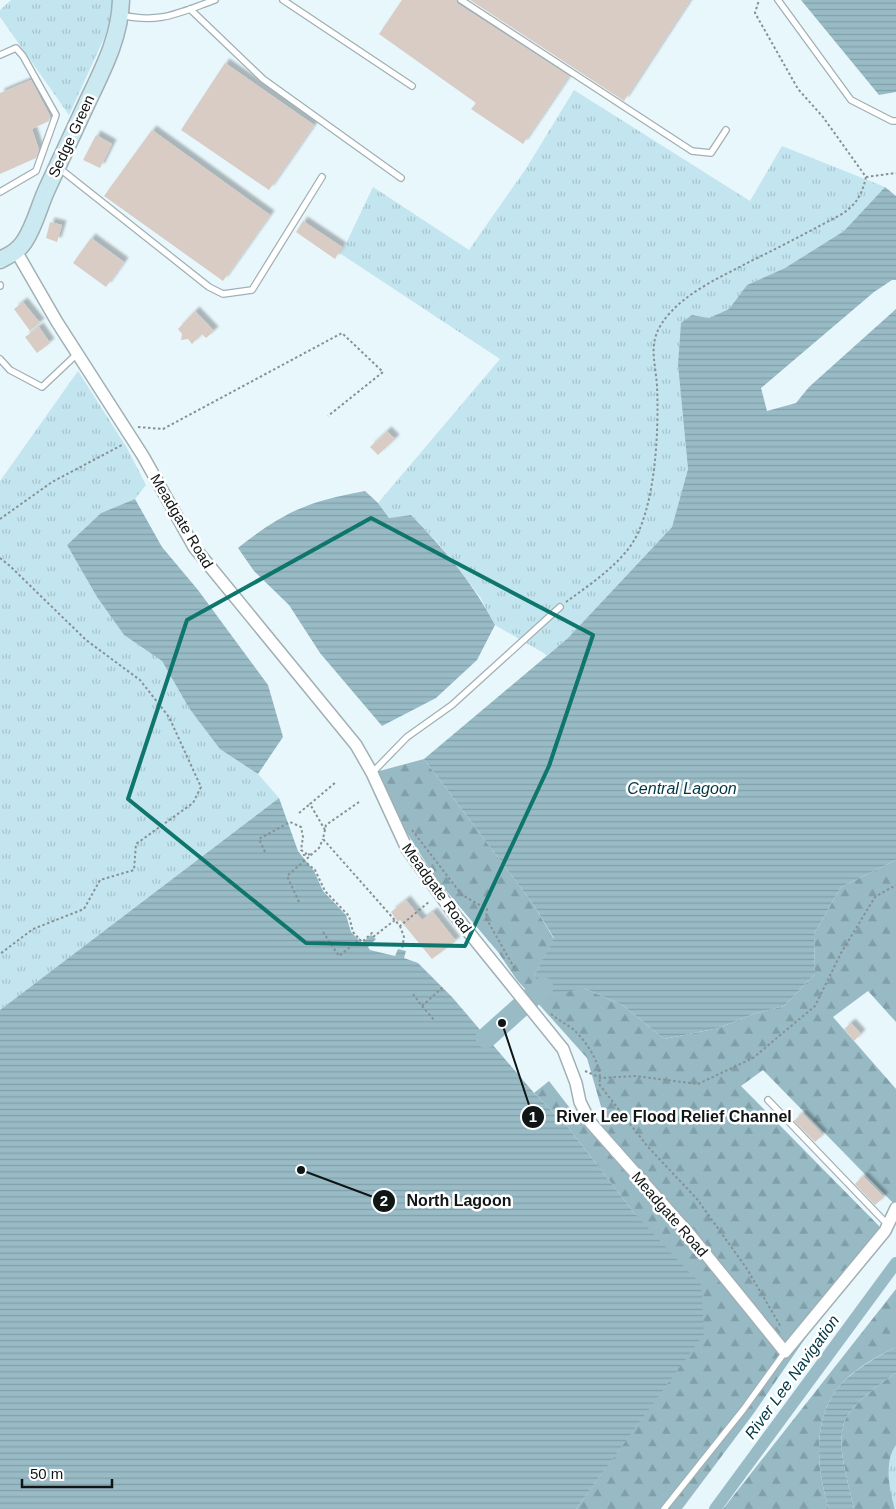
<svg xmlns="http://www.w3.org/2000/svg" width="896" height="1509" viewBox="0 0 896 1509" font-family="Arial,sans-serif">
	<style>
		.grass { fill: url(#grass-tufts) }
		.forest { fill: url(#forest-firs) }
		.water { fill: url(#water-rules) }
		.lines { fill: none; stroke-linecap: round; stroke-linejoin: round }
		.canal { stroke: #98bbc6; stroke-width: 12 }
		.river { stroke: #98bbc6; stroke-width: 21 }
		.building { fill: #d8ccc4; filter: url(#shadow) }
		.lane-casing { stroke: #a1b0b4; stroke-width: 8 }
		.street-casing { stroke: #a1b0b4; stroke-width: 14 }
		.secondary-casing { stroke: #a1b0b4; stroke-width: 19 }
		.path { stroke: #879194; stroke-width: 2; stroke-dasharray: 2.5 2.5; stroke-linecap: butt }
		.lane { stroke: #fff; stroke-width: 5.5 }
		.street { stroke: #fff; stroke-width: 11 }
		.secondary { stroke: #cae9f1; stroke-width: 16 }
		.marked { fill: none; stroke: #0f766e; stroke-width: 4; stroke-linejoin: round }
		.labels { text-anchor: middle; dominant-baseline: central; stroke-width: 5; stroke-linejoin: round; paint-order: stroke }
		.street-label { font-size: 15px; fill: #101516; stroke: #fff }
		.water-label { font-size: 16px; font-style: italic; fill: #003743; stroke: #fff }
		.leader { fill: none; stroke: #101516; stroke-width: 2 }
		.callout-dot { fill: #101516; stroke: #fff; stroke-width: 2 }
		.mark-label { font-size: 15px; text-anchor: middle; font-weight: bold; fill: #fff }
		.callout-label { font-size: 16px; text-anchor: middle; font-weight: bold; fill: #101516; stroke: #fff; stroke-width: 5; stroke-linejoin: round; paint-order: stroke }
	</style>
	<defs>
		<pattern id="grass-tufts" width="24" height="20" patternUnits="userSpaceOnUse" patternTransform="scale(1.25)"><rect width="24" height="20" fill="#c3e5ef"/><path d="M3 7l-1-3M5 7V3M7 7l1-3M15 17l-1-3M17 17v-4M19 17l1-3" fill="none" stroke="#a6c4cc"/></pattern>
		<pattern id="forest-firs" width="22" height="20" patternUnits="userSpaceOnUse" patternTransform="scale(1.25)"><rect width="22" height="20" fill="#97bac5"/><path d="M5 1l3.5 6h-7zM16 11l3.5 6h-7z" fill="#819fa8"/></pattern>
		<pattern id="water-rules" width="6" height="5" patternUnits="userSpaceOnUse" patternTransform="scale(1.25)"><rect width="6" height="5" fill="#98bbc6"/><path d="M0 2.5h6" fill="none" stroke="#82a0a9"/></pattern>
		<filter id="shadow"><feDropShadow dx="4.5" dy="-4.5" stdDeviation="1" flood-color="#0004"/></filter>
	</defs>
	<rect width="100%" height="100%" fill="#e8f7fc"/>
	<path class="grass" d="M 11,0 L 116,0 L 105,36 L 69,115 L 0,17 L 0,10 Z
		M 574,90 L 750,201 L 782,146 L 885,187 L 844,231 L 785,268 L 747,285 L 729,309 L 709,318 L 692,315 L 678,365 L 688,469 L 672,527 L 568,638 L 547,655 L 495,625 L 480,597 L 438,543 L 411,515 L 389,518 L 378,503 L 500,359 L 341,254 L 373,187 L 469,250 L 527,167 Z
		M 78,371 L 127,448 L 146,485 L 135,499 L 101,513 L 67,545 L 97,597 L 124,635 L 162,661 L 189,708 L 220,748 L 258,774 L 279,798 L 0,1010 L 0,481 Z
		M 896,1445 L 896,1509 C 887,1493 885,1461 896,1445 Z"/>
	<path class="forest" d="M 424,759 L 533,904 L 554,939 L 534,976 L 584,988 L 624,1006 L 664,1039 L 719,1028 L 753,1014 L 784,1006 L 815,974 L 814,934 L 841,887 L 896,860 L 896,1022 L 868,991 L 833,1017 L 896,1089 L 896,1203 L 895,1205 L 763,1070 L 741,1086 L 881,1228 L 754,1413 L 682,1509 L 576,1509 L 703,1334 L 635,1214 L 567,1126 L 534,1093 L 549,1081 L 576,1116 L 606,1124 L 587,1058 L 517,980 L 498,952 L 437,880 L 391,808 L 372,773 Z
		M 896,1289 L 896,1347 C 878,1356 859,1366 844,1381 C 811,1413 816,1469 829,1509 L 723,1509 Z
		M 896,1373 L 896,1445 C 884,1462 889,1490 895,1509 L 854,1509 C 849,1484 835,1445 845,1420 C 853,1403 881,1383 896,1373 Z"/>
	<path class="water" d="M 801,0 L 896,0 L 896,92 L 879,95 Z
		M 885,187 L 896,196 L 896,280 L 892,280 L 874,292 L 761,388 L 767,411 L 796,403 L 809,387 L 896,309 L 896,860 L 841,887 L 814,934 L 815,974 L 784,1006 L 753,1014 L 719,1028 L 664,1039 L 624,1006 L 584,988 L 550,996 L 534,976 L 554,938 L 533,904 L 424,759 L 568,638 L 672,527 L 688,469 L 678,365 L 681,323 L 692,315 L 709,318 L 729,309 L 747,285 L 785,268 L 844,231 Z
		M 365,491 L 378,503 L 389,518 L 411,515 C 444,549 473,583 495,625 L 477,660 L 436,698 L 382,726 L 320,653 L 289,605 L 254,571 L 238,548 C 283,512 309,501 365,491 Z
		M 135,499 L 162,547 L 198,590 L 268,685 L 283,737 L 258,774 L 220,749 L 189,708 L 162,661 L 124,635 L 97,597 L 67,545 L 101,513 Z
		M 279,798 L 298,851 L 314,871 L 323,891 L 346,915 L 351,932 L 362,943 L 371,935 L 376,939 L 368,947 L 370,950 L 395,956 L 398,949 L 406,951 L 404,958 L 418,963 L 452,997 L 534,1093 L 567,1126 L 635,1214 L 701,1285 L 704,1334 L 576,1509 L 0,1509 L 0,1010 Z
		M 896,1347 L 896,1373 C 881,1383 853,1403 845,1420 C 835,1445 849,1484 854,1509 L 829,1509 C 816,1469 811,1413 844,1381 C 859,1367 878,1356 896,1347 Z"/>
	<g class="lines">
		<path class="canal" d="M 715,1509 L 896,1263"/>
		<path class="river" d="M 486,1038 L 543,987"/>
	</g>
	<path class="building" d="M 402,0 L 456,0 L 458,4 L 569,76 L 523,144 L 471,109 L 476,103 L 379,34 Z
		M 470,0 L 690,0 L 624,101 Z
		M 225,63 L 314,125 L 269,190 L 181,130 Z
		M 31,80 L 50,116 L 49,121 L 32,129 L 39,150 L 36,158 L 0,174 L 0,93 Z
		M 152,130 L 270,215 L 223,281 L 104,196 Z
		M 96,135 L 112,144 L 100,168 L 83,160 Z
		M 303,221 L 342,247 L 335,259 L 296,232 Z
		M 50,222 L 62,225 L 57,242 L 46,238 Z
		M 91,238 L 124,262 L 106,287 L 73,263 Z
		M 23,302 L 40,323 L 30,331 L 14,309 Z
		M 195,311 L 214,331 L 206,338 L 202,334 L 192,344 L 188,339 L 181,340 L 182,334 L 178,329 Z
		M 39,327 L 50,343 L 37,353 L 25,337 Z
		M 387,431 L 395,439 L 378,455 L 370,447 Z
		M 406,900 L 422,920 L 433,912 L 456,941 L 432,959 L 400,920 L 398,922 L 391,912 Z
		M 851,1023 L 861,1034 L 854,1041 L 844,1029 Z
		M 802,1113 L 823,1135 L 815,1142 L 794,1121 Z
		M 863,1176 L 884,1197 L 875,1205 L 855,1184 Z"/>
	<g class="lines">
		<defs>
			<path id="lane" d="M 283,0 L 412,86
				M 461,0 L 692,151 L 711,153 L 726,130
				M 778,0 L 851,100 L 892,121 L 896,121
				M 190,9 L 263,79 L 401,178
				M 121,15 C 160,24 178,13 215,0
				M 0,55 L 16,48 L 23,56 L 56,115 L 36,171 L 0,192
				M 59,168 L 209,287 L 223,294 L 252,290 L 322,177
				M 0,285 L 0,286
				M 0,359 L 10,370 L 42,387 L 77,354
				M 372,773 L 407,737 L 452,705 L 560,607
				M 768,1100 L 888,1225
				M 664,1509 L 743,1410 L 785,1352"/>
			<path id="street" d="M 16,251 L 57,322 L 143,456 L 194,547 L 356,745 L 372,773 L 407,849 L 454,914 L 563,1049 L 576,1083 L 580,1102 L 590,1122 L 691,1236 L 785,1352 L 885,1231 L 896,1208"/>
			<path id="secondary" d="M 0,260 C 10,255 18,251 24,242 C 35,226 39,206 47,189 C 60,161 73,133 86,105 C 102,71 120,38 121,0"/>
		</defs>
		<use href="#lane" class="lane-casing"/>
		<use href="#street" class="street-casing"/>
		<use href="#secondary" class="secondary-casing"/>
		<path class="path" d="M 866,177 L 896,173
			M 138,427 L 163,429 L 342,333 L 383,372 L 328,416
			M 0,519 L 52,482 L 122,445
			M 0,558 L 10,566 L 86,640 L 140,680 L 169,717 L 201,787 L 193,803 L 136,844 L 134,870 L 100,880 L 84,909 L 33,929 L 0,954
			M 566,602 C 588,586 612,570 629,548 C 656,513 659,429 657,386 C 655,357 646,340 669,314 C 690,290 723,276 751,261 C 782,246 812,230 842,214 C 857,204 862,194 866,177 L 823,117 L 798,89 L 755,13 L 759,0
			M 359,802 L 326,825 L 323,839 L 400,926 L 430,901
			M 299,813 L 310,804
			M 325,830 L 310,804 L 336,782
			M 412,830 L 462,895 L 487,909 L 486,918 L 516,971
			M 265,852 L 259,839 L 290,822 L 301,827 L 303,837 L 301,850 L 307,854
			M 303,855 L 312,854
			M 303,860 L 315,870 L 325,891 L 349,916 L 353,932 L 362,942 L 372,933 L 375,936
			M 299,902 L 287,876 L 319,848 L 323,839
			M 400,926 L 404,937 L 402,950
			M 323,932 L 339,956 L 360,939
			M 373,937 L 395,920
			M 413,994 L 422,1006 L 443,987
			M 422,1006 L 434,1020
			M 551,1014 C 558,1020 567,1024 574,1030 C 586,1041 604,1067 599,1084 L 648,1147 L 697,1199 L 747,1269 L 781,1327
			M 585,1071 L 601,1078 L 635,1076 L 698,1084 L 753,1058 L 815,1006 L 841,953 L 875,897 L 896,885"/>
		<use href="#lane" class="lane"/>
		<use href="#street" class="street"/>
		<use href="#secondary" class="secondary"/>
	</g>
	<path class="marked" d="M 371,518 L 593,635 L 549,766 L 465,946 L 306,943 L 128,799 L 187,620 Z"/>
	<g class="labels">
		<g class="street-label">
			<text transform="translate(71 136) rotate(-65)">Sedge Green</text>
			<text transform="translate(182 521) rotate(59)">Meadgate Road</text>
			<text transform="translate(437 888) rotate(54)">Meadgate Road</text>
			<text transform="translate(670 1214) rotate(49)">Meadgate Road</text>
		</g>
		<g class="water-label">
			<text x="682" y="788">Central Lagoon</text>
			<text transform="translate(792 1377) rotate(-54)">River Lee Navigation</text>
		</g>
	</g>
	<path class="leader" d="M502 1023L533 1117M301 1170L384 1201"/>
	<g class="callout-dot">
		<circle cx="502" cy="1023" r="5"/>
		<circle cx="301" cy="1170" r="5"/>
		<circle cx="533" cy="1117" r="12"/>
		<circle cx="384" cy="1201" r="12"/>
	</g>
	<g class="mark-label">
		<text x="533" y="1122">1</text>
		<text x="384" y="1206">2</text>
	</g>
	<g class="callout-label">
		<text x="674" y="1122">River Lee Flood Relief Channel</text>
		<text x="459" y="1206">North Lagoon</text>
	</g>
	<path d="M22 1479v8h90v-8" fill="none" stroke="#101516" stroke-width="2.5"/>
	<text x="30" y="1479" font-size="15" fill="#101516" stroke="#ffffff" stroke-width="4" paint-order="stroke">50 m</text>
</svg>
